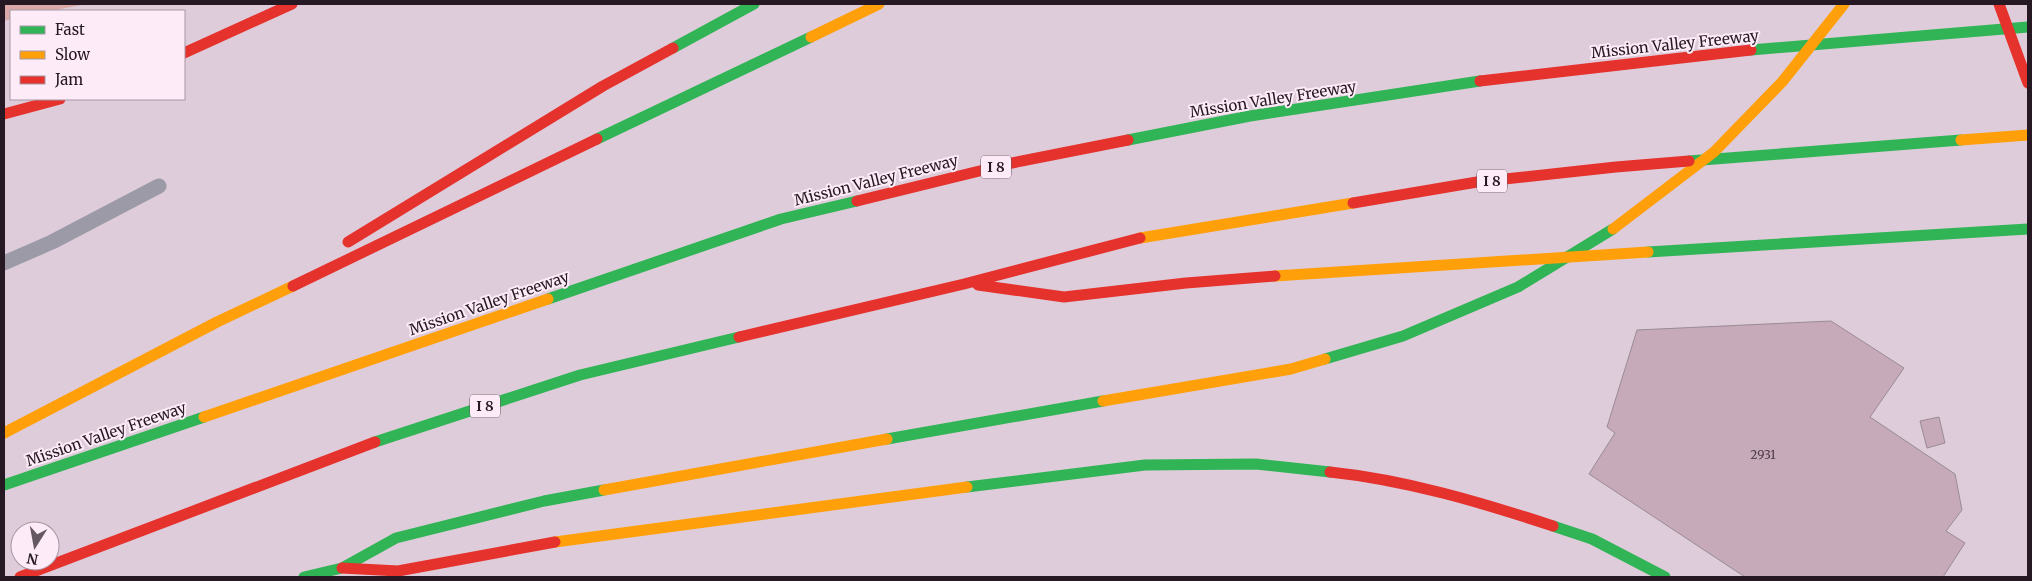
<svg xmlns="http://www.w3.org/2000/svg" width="2032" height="581" viewBox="0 0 2032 581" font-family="Merriweather,serif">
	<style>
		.green { fill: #d9aaa7 }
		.building { fill: #c6aab9; stroke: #998b94 }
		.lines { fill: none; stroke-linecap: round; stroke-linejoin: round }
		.lane { stroke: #9d9aa7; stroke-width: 15 }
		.fast { stroke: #30b455; stroke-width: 11 }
		.slow { stroke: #ff9f0a; stroke-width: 11 }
		.jam { stroke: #e5322d; stroke-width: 11 }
		.labels { text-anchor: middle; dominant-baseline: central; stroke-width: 4; stroke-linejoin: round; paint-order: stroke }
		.number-label { font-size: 12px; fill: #4e3d48 }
		.shield { fill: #fdebf8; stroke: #665863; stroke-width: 1 }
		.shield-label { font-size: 14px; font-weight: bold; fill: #261923 }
		.street-label { font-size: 15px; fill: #261923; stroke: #fdebf8 }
	</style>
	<rect width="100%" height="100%" fill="#deccda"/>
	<path class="green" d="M 4,4 L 87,4 L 50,11 L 11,11 L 11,19 L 4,21 Z"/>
	<path class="building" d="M 1831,321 L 1904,368 L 1870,417 L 1955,474 L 1962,510 L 1946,531 L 1965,543 L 1943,577 L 1745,577 L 1589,474 L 1615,433 L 1607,427 L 1637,330 Z
		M 1939,417 L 1945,443 L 1927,448 L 1920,421 Z"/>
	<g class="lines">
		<path class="lane" d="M 4,263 L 52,242 L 159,186"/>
		<path class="fast" d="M 673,48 L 754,4
			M 1751,50 L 2028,27
			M 597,139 L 811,37
			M 1128,140 L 1250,116 L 1480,81
			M 1689,161 L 1961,140
			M 1648,252 L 2028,229
			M 548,299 L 781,219 L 857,201
			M 1325,359 L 1403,336 L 1518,287 L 1613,229
			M 887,439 L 1103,401
			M 375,442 L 580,375 L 739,337
			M 4,485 L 204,417
			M 967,487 L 1145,465 L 1256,464 L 1330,472
			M 1553,526 L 1592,539 L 1665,577
			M 304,577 L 342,568 L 396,538 L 544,501 L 604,490"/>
		<path class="slow" d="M 811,37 L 879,4
			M 1961,140 L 2028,135
			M 1613,229 L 1714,152 L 1782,82 L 1844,4
			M 1140,238 L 1353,203
			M 1275,276 L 1648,252
			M 1103,401 L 1291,369 L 1325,359
			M 204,417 L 548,299
			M 4,433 L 217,322 L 293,286
			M 604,490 L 887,439
			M 555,542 L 967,487"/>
		<path class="jam" d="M 1999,4 L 2028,83
			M 184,53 L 292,4
			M 1480,81 L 1751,50
			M 4,114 L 60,99
			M 857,201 L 1012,163 L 1128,140
			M 1353,203 L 1477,182 L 1616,167 L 1689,161
			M 348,242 L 603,86 L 673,48
			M 978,285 L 1064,297 L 1186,283 L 1275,276
			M 293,286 L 597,139
			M 739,337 L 964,284 L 1140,238
			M 1330,472 C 1406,480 1480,502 1553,526
			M 342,568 L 398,571 L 555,542
			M 20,577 L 375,442"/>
	</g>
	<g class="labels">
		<g class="number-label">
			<text x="1763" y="454">2931</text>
		</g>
		<g class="shield">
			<rect x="981" y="155.5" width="30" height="23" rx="4"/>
			<rect x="1477" y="169.5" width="30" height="23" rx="4"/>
			<rect x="470" y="394.5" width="30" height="23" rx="4"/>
		</g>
		<g class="shield-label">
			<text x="996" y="167">I 8</text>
			<text x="1492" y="181">I 8</text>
			<text x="485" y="406">I 8</text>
		</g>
		<g class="street-label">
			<text transform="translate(1675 44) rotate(-6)">Mission Valley Freeway</text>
			<text transform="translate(1273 99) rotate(-9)">Mission Valley Freeway</text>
			<text transform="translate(876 180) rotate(-14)">Mission Valley Freeway</text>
			<text transform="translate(489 303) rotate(-19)">Mission Valley Freeway</text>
			<text transform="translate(106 434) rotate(-19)">Mission Valley Freeway</text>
		</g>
	</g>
	<rect width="2032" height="581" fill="none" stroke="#261923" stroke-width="10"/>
	<rect x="10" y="10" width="175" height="90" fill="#fdebf8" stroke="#a797a3"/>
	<rect x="20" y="26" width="25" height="8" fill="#30b455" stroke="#a797a3"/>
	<text x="55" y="35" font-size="15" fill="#261923">Fast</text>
	<rect x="20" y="51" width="25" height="8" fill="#ff9f0a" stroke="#a797a3"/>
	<text x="55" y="60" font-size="15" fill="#261923">Slow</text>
	<rect x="20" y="76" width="25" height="8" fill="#e5322d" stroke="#a797a3"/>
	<text x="55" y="85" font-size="15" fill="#261923">Jam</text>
	<g transform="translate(35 546) rotate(191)"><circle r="24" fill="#fdebf8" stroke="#a797a3"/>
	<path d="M0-4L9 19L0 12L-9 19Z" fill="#665863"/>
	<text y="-8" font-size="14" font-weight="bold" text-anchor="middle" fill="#261923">N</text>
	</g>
</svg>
